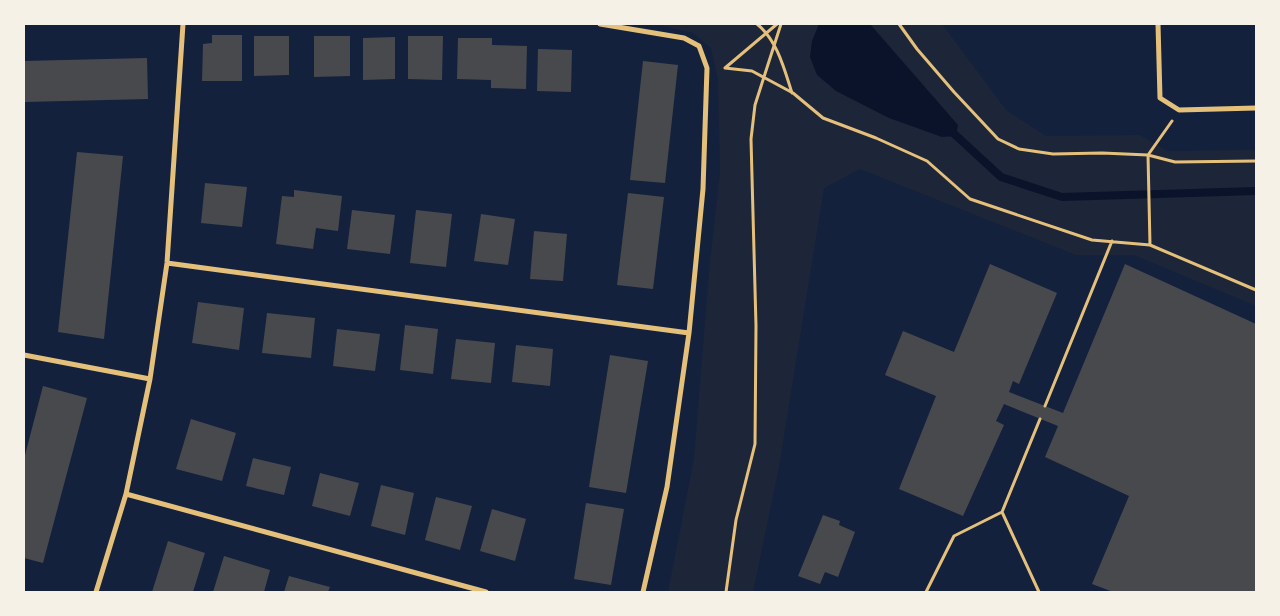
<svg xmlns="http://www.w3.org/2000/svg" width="1280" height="616" viewBox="0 0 1280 616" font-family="'Exo 2',sans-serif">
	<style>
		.green { fill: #1d2539 }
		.water { fill: #0b132b }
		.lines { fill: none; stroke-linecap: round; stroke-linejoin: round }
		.stream { stroke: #0b132b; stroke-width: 8 }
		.building { fill: #48494c }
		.path { stroke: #e5c07b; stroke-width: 3 }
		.minor { stroke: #e5c07b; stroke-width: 5 }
	</style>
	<rect width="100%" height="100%" fill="#14213d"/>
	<path class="green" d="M 655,24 L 942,24 L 1006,110 L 1046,136 L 1140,135 L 1167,151 L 1256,150 L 1256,306 L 1134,255 L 1076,255 L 860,169 L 824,188 L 779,467 L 753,592 L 668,592 L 694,459 L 709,272 L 720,173 L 718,80 L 711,48 L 693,33 Z"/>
	<path class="water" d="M 819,24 L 870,24 L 958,125 L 956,136 L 942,137 L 889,118 L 836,91 L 817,75 L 810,57 L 812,41 Z"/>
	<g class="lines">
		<path class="stream" d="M 950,130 L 1001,177 L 1062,197 L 1256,191"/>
	</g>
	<path class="building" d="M 212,35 L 242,35 L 242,81 L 202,81 L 203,44 L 212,43 Z
		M 254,36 L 289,36 L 289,75 L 254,76 Z
		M 314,36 L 350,36 L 350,76 L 314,77 Z
		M 408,36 L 443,36 L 442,80 L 408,79 Z
		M 395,37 L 395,79 L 363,80 L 363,38 Z
		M 458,38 L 492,38 L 492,45 L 527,46 L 526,89 L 491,88 L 491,80 L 457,79 Z
		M 538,49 L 572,50 L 571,92 L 537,91 Z
		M 147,58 L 148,99 L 24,102 L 24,61 Z
		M 643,61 L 678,65 L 665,183 L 630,180 Z
		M 77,152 L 123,156 L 104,339 L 58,332 Z
		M 205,183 L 247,187 L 242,227 L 201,223 Z
		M 294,190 L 342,196 L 338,231 L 316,228 L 313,249 L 276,244 L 282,196 L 294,197 Z
		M 628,193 L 664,197 L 653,289 L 617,285 Z
		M 352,210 L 395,215 L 390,254 L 347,249 Z
		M 416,210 L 452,214 L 446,267 L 410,263 Z
		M 481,214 L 515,219 L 508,265 L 474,261 Z
		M 534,231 L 567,234 L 563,281 L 530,279 Z
		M 990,264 L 1057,293 L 1019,384 L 1013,381 L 1009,392 L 1063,413 L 1125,264 L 1256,324 L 1256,592 L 1113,592 L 1092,584 L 1129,496 L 1045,457 L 1058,426 L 1004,404 L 996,421 L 1004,425 L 963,516 L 899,489 L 936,396 L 885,375 L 903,331 L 954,352 Z
		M 198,302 L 244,308 L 239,350 L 192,343 Z
		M 267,313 L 315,318 L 311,358 L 262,353 Z
		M 405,325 L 438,329 L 433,374 L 400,370 Z
		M 337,329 L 380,334 L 375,371 L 333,366 Z
		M 456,339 L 495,343 L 491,383 L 451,379 Z
		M 516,345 L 553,349 L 550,386 L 512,382 Z
		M 610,355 L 648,361 L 626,493 L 589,487 Z
		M 43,386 L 87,398 L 43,563 L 24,558 L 24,459 Z
		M 191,419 L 236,433 L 222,481 L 176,469 Z
		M 253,458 L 291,467 L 284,495 L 246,486 Z
		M 320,473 L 359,483 L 350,516 L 312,506 Z
		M 381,485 L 414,493 L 405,535 L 371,526 Z
		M 436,497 L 472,506 L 460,550 L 425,540 Z
		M 586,503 L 624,509 L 611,585 L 574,579 Z
		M 492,509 L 526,519 L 515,561 L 480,551 Z
		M 823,515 L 840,521 L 839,525 L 855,532 L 838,577 L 825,572 L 820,584 L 798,576 Z
		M 168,541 L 205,553 L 193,592 L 152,592 Z
		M 224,556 L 270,570 L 264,592 L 213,592 Z
		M 289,576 L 330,587 L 328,592 L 284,592 Z"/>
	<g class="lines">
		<path class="path" d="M 757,24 C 777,40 784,68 792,93
			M 899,24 L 917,49 L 954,92 L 998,139 L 1019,149 L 1053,154 L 1102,153 L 1148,155 L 1175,162 L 1256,161
			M 725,68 L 752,71 L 793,93 L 823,118 L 876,138 L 927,161 L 970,199 L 1092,240 L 1150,245 L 1148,155 L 1172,121
			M 725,68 L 777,24
			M 1150,245 L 1256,290
			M 1045,406 L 1112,241
			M 726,592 L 736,520 L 755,444 L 756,326 L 751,139 L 755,105 L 781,24
			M 926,592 L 954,536 L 1002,512
			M 1039,592 L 1002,512 L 1040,419"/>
		<path class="minor" d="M 600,24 L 684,38 L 699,46 L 707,68 L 703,189 L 689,333 L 667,487 L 643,592
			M 1158,24 L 1160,98 L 1179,110 L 1256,108
			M 167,263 L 689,333
			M 24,355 L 150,379
			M 126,494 L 486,592
			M 96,592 L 126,494 L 150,379 L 167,263 L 183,24"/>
	</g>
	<rect width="1280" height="616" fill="none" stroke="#f6f1e7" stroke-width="50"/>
</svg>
